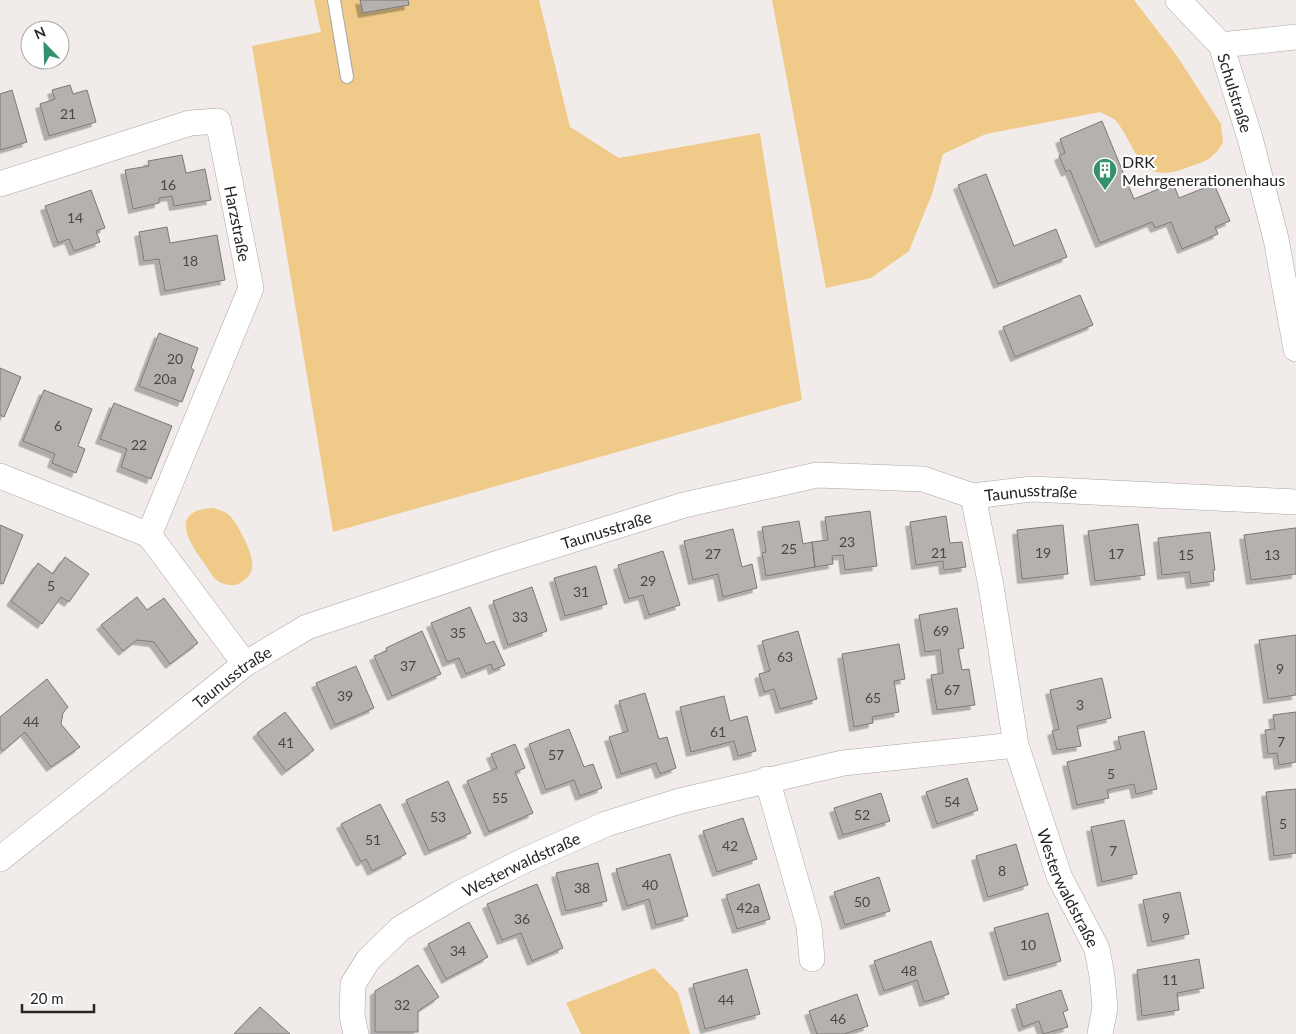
<svg xmlns="http://www.w3.org/2000/svg" width="1296" height="1034" viewBox="0 0 1296 1034" font-family="Lato,sans-serif">
	<style>
		.green { fill: #efca88 }
		.building { fill: #b5b1ae; stroke: #7c7876; filter: url(#shadow) }
		.lines { fill: none; stroke-linecap: round; stroke-linejoin: round }
		.service-casing { stroke: #aba5a5; stroke-width: 14 }
		.minor-casing { stroke: #aba5a5; stroke-width: 26 }
		.service { stroke: #fff; stroke-width: 12 }
		.minor { stroke: #fff; stroke-width: 25 }
		.labels { text-anchor: middle; dominant-baseline: central; stroke-width: 4.5; stroke-linejoin: round; paint-order: stroke }
		.number-label { font-size: 14px; fill: #4a4847 }
		.street-label { font-size: 16px; fill: #272525; stroke: #fff }
		.poi-label { font-size: 16px; fill: #272525; stroke: #fff; text-anchor: start }
	</style>
	<defs>
		<filter id="shadow"><feDropShadow dx="-4.5" dy="4.5" stdDeviation="0" flood-color="#0004"/></filter>
	</defs>
	<rect width="100%" height="100%" fill="#f1ebea"/>
	<path class="green" d="M 314,0 L 539,0 L 570,127 L 619,158 L 760,133 L 802,400 L 333,532 L 252,46 L 321,32 Z
		M 772,0 L 1134,0 L 1177,56 L 1221,124 L 1223,143 C 1210,162 1207,160 1186,168 C 1138,186 1138,149 1117,122 C 1113,117 1105,115 1100,112 L 986,134 L 943,154 L 932,194 L 909,251 L 871,278 L 826,288 Z
		M 213,508 C 219,510 225,511 230,516 C 239,526 255,556 252,569 C 251,575 245,580 240,583 C 234,587 224,585 218,581 C 212,577 208,568 204,563 C 188,542 169,510 213,508 Z
		M 654,968 L 678,993 L 690,1034 L 581,1034 L 566,1003 Z"/>
	<path class="building" d="M 360,0 L 408,0 L 409,5 L 363,13 Z
		M 70,85 L 73,94 L 87,90 L 96,122 L 49,136 L 40,104 L 55,99 L 52,90 Z
		M 12,90 L 27,142 L 0,150 L 0,94 Z
		M 1102,121 L 1134,199 L 1173,183 L 1179,198 L 1214,184 L 1230,221 L 1215,227 L 1218,234 L 1182,249 L 1171,222 L 1155,228 L 1152,222 L 1100,243 L 1070,170 L 1066,172 L 1059,156 L 1065,153 L 1060,139 Z
		M 182,155 L 186,173 L 205,169 L 211,200 L 174,206 L 172,196 L 159,198 L 159,203 L 133,209 L 125,170 L 149,166 L 148,161 Z
		M 986,174 L 1014,246 L 1056,229 L 1067,257 L 998,284 L 958,185 Z
		M 91,190 L 105,228 L 96,231 L 100,242 L 74,251 L 69,239 L 58,243 L 45,206 Z
		M 167,227 L 170,243 L 217,235 L 225,280 L 165,291 L 159,259 L 144,261 L 139,232 Z
		M 1080,295 L 1093,325 L 1015,357 L 1003,327 Z
		M 159,333 L 198,348 L 191,368 L 194,370 L 182,402 L 139,386 Z
		M 0,368 L 21,377 L 4,417 L 0,415 Z
		M 44,390 L 92,409 L 78,446 L 85,449 L 76,473 L 52,463 L 55,454 L 23,441 Z
		M 114,403 L 172,426 L 151,479 L 121,467 L 127,449 L 100,439 Z
		M 870,511 L 877,566 L 845,570 L 843,555 L 832,556 L 833,564 L 815,567 L 812,542 L 828,540 L 825,517 Z
		M 946,516 L 950,543 L 962,542 L 966,567 L 944,570 L 943,561 L 916,565 L 910,522 Z
		M 799,521 L 803,544 L 812,542 L 815,567 L 766,576 L 762,553 L 766,552 L 762,527 Z
		M 1138,524 L 1145,575 L 1095,581 L 1088,531 Z
		M 0,525 L 23,535 L 3,584 L 0,583 Z
		M 1063,525 L 1068,574 L 1022,579 L 1017,530 Z
		M 1295,528 L 1296,528 L 1296,574 L 1251,580 L 1244,535 Z
		M 733,529 L 742,567 L 752,564 L 757,588 L 723,597 L 718,574 L 693,580 L 684,541 Z
		M 1210,532 L 1215,570 L 1213,570 L 1214,581 L 1191,584 L 1189,572 L 1162,575 L 1158,538 Z
		M 663,551 L 680,605 L 649,615 L 643,595 L 629,599 L 618,565 Z
		M 65,557 L 89,574 L 69,602 L 61,597 L 42,624 L 11,601 L 38,563 L 53,574 Z
		M 596,566 L 607,604 L 565,616 L 554,578 Z
		M 532,587 L 547,631 L 508,645 L 493,601 Z
		M 137,597 L 147,610 L 164,598 L 198,643 L 170,664 L 154,642 L 137,640 L 123,651 L 101,625 Z
		M 470,607 L 486,644 L 494,641 L 505,665 L 493,670 L 491,664 L 466,674 L 459,658 L 447,662 L 431,623 Z
		M 957,608 L 964,648 L 958,649 L 962,670 L 969,669 L 975,705 L 937,710 L 931,675 L 943,673 L 940,650 L 925,652 L 919,615 Z
		M 422,631 L 441,674 L 392,696 L 374,656 L 387,651 L 386,648 Z
		M 798,631 L 817,699 L 780,709 L 774,689 L 764,692 L 759,674 L 770,671 L 762,641 Z
		M 1296,635 L 1296,695 L 1268,699 L 1259,640 Z
		M 899,644 L 905,679 L 894,681 L 899,712 L 872,717 L 873,723 L 854,727 L 842,654 Z
		M 356,666 L 374,708 L 335,725 L 316,683 Z
		M 1102,678 L 1111,718 L 1077,726 L 1081,746 L 1057,750 L 1052,731 L 1059,729 L 1050,690 Z
		M 47,679 L 68,707 L 63,713 L 61,724 L 80,747 L 51,767 L 25,732 L 3,751 L 0,747 L 0,717 Z
		M 645,693 L 659,739 L 667,737 L 676,768 L 660,774 L 656,763 L 621,774 L 609,737 L 628,731 L 619,701 Z
		M 724,696 L 730,721 L 747,716 L 756,751 L 738,756 L 734,741 L 691,752 L 680,707 Z
		M 285,712 L 314,750 L 286,771 L 257,733 Z
		M 1296,712 L 1296,762 L 1279,765 L 1277,753 L 1268,754 L 1265,730 L 1275,729 L 1273,715 Z
		M 569,729 L 584,767 L 593,764 L 602,788 L 580,796 L 574,780 L 546,790 L 529,744 Z
		M 1144,731 L 1157,789 L 1136,794 L 1134,784 L 1107,790 L 1109,798 L 1077,805 L 1067,762 L 1121,749 L 1118,737 Z
		M 515,744 L 525,768 L 515,772 L 533,813 L 489,832 L 467,781 L 497,768 L 491,754 Z
		M 967,778 L 978,810 L 937,824 L 926,792 Z
		M 448,781 L 471,833 L 429,851 L 406,800 Z
		M 1296,789 L 1296,853 L 1274,856 L 1266,792 Z
		M 881,793 L 890,821 L 843,835 L 834,808 Z
		M 380,804 L 406,854 L 372,871 L 366,859 L 361,862 L 341,824 Z
		M 743,818 L 757,859 L 717,872 L 703,831 Z
		M 1124,820 L 1137,874 L 1102,882 L 1091,827 Z
		M 1016,844 L 1028,885 L 988,897 L 976,856 Z
		M 670,854 L 688,916 L 656,925 L 649,899 L 627,906 L 616,869 Z
		M 598,863 L 607,901 L 566,911 L 556,873 Z
		M 879,877 L 890,911 L 845,925 L 834,892 Z
		M 537,884 L 563,948 L 532,961 L 521,933 L 502,940 L 487,904 Z
		M 759,884 L 770,919 L 737,929 L 726,895 Z
		M 1180,892 L 1189,934 L 1152,942 L 1143,900 Z
		M 1048,913 L 1061,961 L 1008,976 L 994,928 Z
		M 469,922 L 488,957 L 446,979 L 428,944 Z
		M 931,941 L 949,994 L 924,1002 L 917,980 L 884,991 L 874,961 Z
		M 1199,959 L 1204,988 L 1177,993 L 1179,1010 L 1142,1016 L 1137,970 Z
		M 418,965 L 439,997 L 418,1011 L 418,1032 L 375,1032 L 375,991 Z
		M 747,969 L 760,1014 L 705,1029 L 693,984 Z
		M 1061,990 L 1068,1010 L 1063,1012 L 1068,1027 L 1043,1034 L 1039,1021 L 1023,1027 L 1016,1005 Z
		M 857,994 L 868,1026 L 844,1034 L 817,1034 L 809,1011 Z
		M 260,1007 L 290,1034 L 234,1034 Z"/>
	<g class="lines">
		<defs>
			<path id="service" d="M 334,0 L 347,77"/>
			<g id="minor">
				<path id="s1" d="M 1178,0 L 1221,45 L 1250,138 L 1276,239 L 1296,349"/>
				<path d="M 1221,45 L 1296,37"/>
				<path id="s2" d="M 0,184 L 190,123 L 218,121 L 251,288 L 149,535"/>
				<path d="M 0,476 L 149,535 L 245,664"/>
				<path id="s3" d="M 973,496 L 991,586 L 1016,745 L 1059,876 L 1097,949 L 1102,976 L 1105,1008 L 1100,1034"/>
				<path d="M 767,779 L 809,926 L 812,959"/>
				<path id="s4" d="M 0,859 L 245,664 L 307,627 L 498,563 L 684,505 L 817,475 L 923,479 L 973,496 L 1032,489 L 1296,502"/>
				<path id="s5" d="M 356,1034 L 352,1016 L 353,984 L 368,960 L 401,928 L 458,894 L 523,861 L 606,824 L 680,801 L 843,763 L 1016,745"/>
			</g>
		</defs>
		<use href="#service" class="service-casing"/>
		<use href="#minor" class="minor-casing"/>
		<use href="#service" class="service"/>
		<use href="#minor" class="minor"/>
	</g>
	<defs>
		<symbol id="building-pin" viewBox="-11 -11 22 30"><path d="M0 17L-7.5 6A9.5 9.5 0 1 1 7.5 6Z" fill="#33926b" stroke="#fff"/><path d="M-4-6H4V6H1V3H-1V6H-4ZM-2.5-4.3h1.7v1.8h-1.7ZM.8-4.3h1.7v1.8H.8ZM-2.5-1h1.7V.8h-1.7ZM.8-1h1.7V.8H.8Z" fill="#fff"/></symbol>
	</defs>
	<g fill-rule="evenodd">
		<use href="#building-pin" x="1091" y="156" width="28" height="38"/>
	</g>
	<g class="labels">
		<g class="number-label">
			<text x="68" y="113">21</text>
			<text x="168" y="184">16</text>
			<text x="75" y="217">14</text>
			<text x="190" y="260">18</text>
			<text x="175" y="358">20</text>
			<text x="165" y="378">20a</text>
			<text x="58" y="425">6</text>
			<text x="139" y="444">22</text>
			<text x="847" y="541">23</text>
			<text x="789" y="548">25</text>
			<text x="939" y="552">21</text>
			<text x="1043" y="552">19</text>
			<text x="713" y="553">27</text>
			<text x="1116" y="553">17</text>
			<text x="1186" y="554">15</text>
			<text x="1272" y="554">13</text>
			<text x="648" y="580">29</text>
			<text x="51" y="585">5</text>
			<text x="581" y="591">31</text>
			<text x="520" y="616">33</text>
			<text x="941" y="630">69</text>
			<text x="458" y="632">35</text>
			<text x="785" y="656">63</text>
			<text x="408" y="665">37</text>
			<text x="1280" y="668">9</text>
			<text x="952" y="689">67</text>
			<text x="345" y="695">39</text>
			<text x="873" y="697">65</text>
			<text x="1080" y="704">3</text>
			<text x="31" y="721">44</text>
			<text x="718" y="731">61</text>
			<text x="1281" y="741">7</text>
			<text x="286" y="742">41</text>
			<text x="556" y="754">57</text>
			<text x="1111" y="773">5</text>
			<text x="500" y="797">55</text>
			<text x="952" y="801">54</text>
			<text x="862" y="814">52</text>
			<text x="438" y="816">53</text>
			<text x="1283" y="823">5</text>
			<text x="373" y="839">51</text>
			<text x="730" y="845">42</text>
			<text x="1113" y="850">7</text>
			<text x="1002" y="870">8</text>
			<text x="650" y="884">40</text>
			<text x="582" y="887">38</text>
			<text x="862" y="901">50</text>
			<text x="748" y="907">42a</text>
			<text x="1166" y="917">9</text>
			<text x="522" y="918">36</text>
			<text x="1028" y="944">10</text>
			<text x="458" y="950">34</text>
			<text x="909" y="970">48</text>
			<text x="1170" y="979">11</text>
			<text x="726" y="999">44</text>
			<text x="402" y="1004">32</text>
			<text x="838" y="1018">46</text>
		</g>
		<g class="street-label">
			<text stroke="none"><textPath href="#s1" startOffset="112">Schulstraße</textPath></text>
			<text stroke="none"><textPath href="#s2" startOffset="332">Harzstraße</textPath></text>
			<text stroke="none"><textPath href="#s4" startOffset="1135">Taunusstraße</textPath></text>
			<text stroke="none"><textPath href="#s4" startOffset="700">Taunusstraße</textPath></text>
			<text stroke="none"><textPath href="#s4" startOffset="295">Taunusstraße</textPath></text>
			<text stroke="none"><textPath href="#s5" startOffset="261">Westerwaldstraße</textPath></text>
			<text stroke="none"><textPath href="#s3" startOffset="405">Westerwaldstraße</textPath></text>
		</g>
		<g class="poi-label">
			<text x="1122" y="161">DRK<tspan x="1122" dy="18">Mehrgenerationenhaus</tspan></text>
		</g>
	</g>
	<g transform="translate(45 45) rotate(337)"><circle r="24" fill="#ffffff" stroke="#a9a8a8"/>
	<path d="M0-4L9 19L0 12L-9 19Z" fill="#33926b"/>
	<text y="-8" font-size="14" font-weight="bold" text-anchor="middle" fill="#272525">N</text>
	</g>
	<path d="M22 1004v8h72v-8" fill="none" stroke="#272525" stroke-width="2.5"/>
	<text x="30" y="1004" font-size="15" fill="#272525" stroke="#ffffff" stroke-width="4" paint-order="stroke">20 m</text>
</svg>
